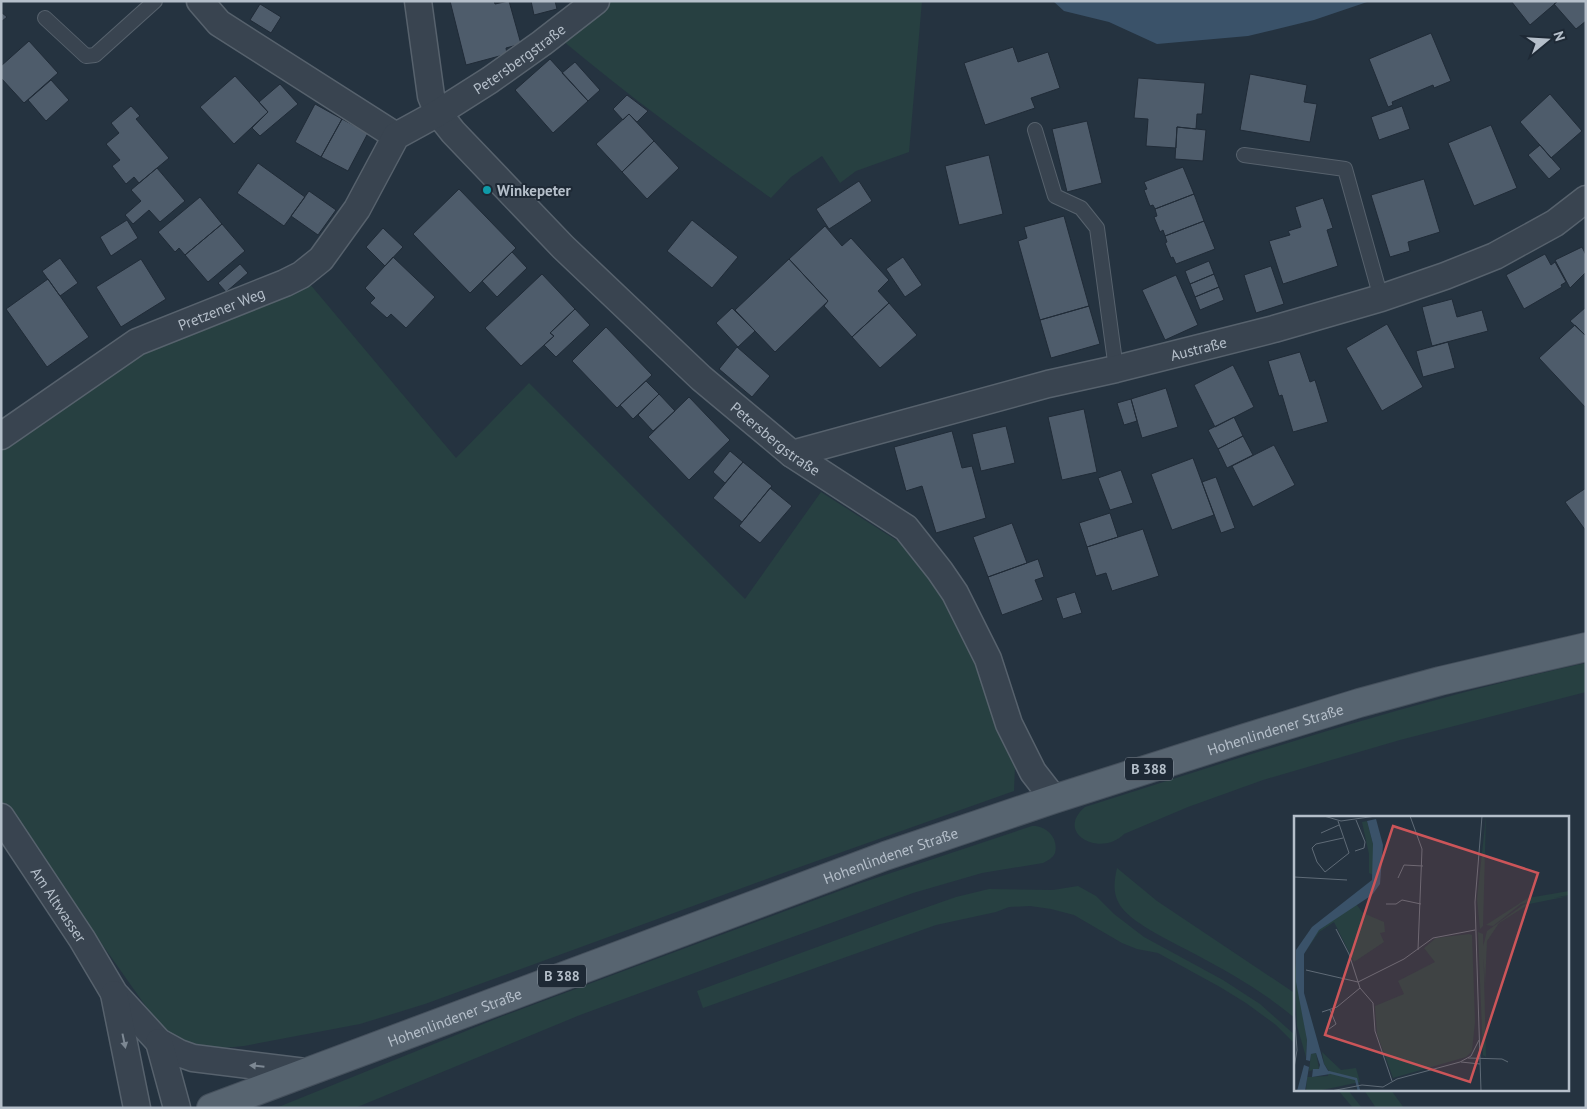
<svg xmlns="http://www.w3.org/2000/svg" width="1587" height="1109" viewBox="0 0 1587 1109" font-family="'PT Sans',sans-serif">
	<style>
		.green { fill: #274041 }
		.water { fill: #3a5269 }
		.building { fill: #4e5c6b; stroke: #202b37 }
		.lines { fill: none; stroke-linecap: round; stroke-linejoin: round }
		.lane-casing { stroke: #57626d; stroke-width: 16 }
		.street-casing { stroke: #57626d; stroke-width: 29 }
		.primary-casing { stroke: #45505c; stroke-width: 30 }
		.lane { stroke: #394450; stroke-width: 14 }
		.street { stroke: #394450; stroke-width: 26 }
		.primary { stroke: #576470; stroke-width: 28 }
		.oneway { fill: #7d8893 }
		.culture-dot { fill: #0f9aa8; stroke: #1e2935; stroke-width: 2 }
		.labels { text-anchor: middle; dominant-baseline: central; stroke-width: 4; stroke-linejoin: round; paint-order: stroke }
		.shield { fill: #1e2935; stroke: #88929d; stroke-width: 1 }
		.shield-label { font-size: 14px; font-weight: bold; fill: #b5bfca }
		.street-label { font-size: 15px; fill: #b5bfca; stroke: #1e2935 }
		.poi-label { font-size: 15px; font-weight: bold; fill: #b5bfca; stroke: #1e2935; text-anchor: start }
		.inset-river { fill: none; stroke: #3a5269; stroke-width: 2.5 }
		.inset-road { fill: none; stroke: #5f6b77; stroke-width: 1 }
		.view { fill: #cc5559; fill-opacity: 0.15; stroke: #cc5559; stroke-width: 2.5 }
		.inset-edge { fill: none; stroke: #b5bfca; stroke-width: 2.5 }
	</style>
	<rect width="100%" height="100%" fill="#253340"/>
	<path class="green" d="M 609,1 L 922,1 L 909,152 L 856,171 L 840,183 L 822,156 L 791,177 L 771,198 C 700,148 630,97 563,41 Z
		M 309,283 L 456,458 L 529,383 L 745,599 L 821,492 L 913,551 L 936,585 L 973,653 L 995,720 L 1015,766 L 1014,791 L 797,868 L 425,1004 L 360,1024 L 244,1046 L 213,1049 L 179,1039 L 159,1025 L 1,801 L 1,439 L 120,361 Z
		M 1586,663 L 1586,692 L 1400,740 L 1263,780 L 1188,807 L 1124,834 C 1100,858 1054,833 1085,807 C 1251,754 1416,700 1586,663 Z
		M 1032,826 C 1046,825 1059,838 1055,853 C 1053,858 1047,861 1043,863 L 982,873 L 913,893 L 580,1015 L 355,1108 L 276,1108 L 503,1016 L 621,972 L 858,884 Z
		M 1117,868 L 1157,901 L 1296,994 L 1296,1019 C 1264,992 1229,972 1193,953 C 1174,943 1134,924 1122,908 C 1112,895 1114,882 1117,868 Z
		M 1078,886 L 1096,896 L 1114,914 L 1144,937 L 1223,980 L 1260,1004 L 1296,1036 L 1296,1045 L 1276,1025 L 1246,1003 L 1220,987 L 1158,953 L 1137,949 L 1122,943 L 1074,915 L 1051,909 L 1030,906 L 1009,907 L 996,912 L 936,925 L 703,1008 L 697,991 L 899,917 L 956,897 L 989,889 L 1053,890 Z
		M 1338,1090 L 1348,1090 L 1362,1108 L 1353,1108 Z
		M 1364,1090 L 1391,1090 L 1404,1108 L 1376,1108 Z"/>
	<path class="water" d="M 1053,1 L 1370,1 L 1314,20 L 1248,36 L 1157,44 L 1109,22 L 1064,11 Z"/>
	<path class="building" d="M 450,1 L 494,1 L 495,4 L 509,1 L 521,44 L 506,48 L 507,54 L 466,65 Z
		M 531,1 L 555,1 L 557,9 L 534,15 Z
		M 1511,1 L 1558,1 L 1530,25 Z
		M 1558,1 L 1586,1 L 1586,21 L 1576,29 L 1554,4 Z
		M 260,4 L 281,17 L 271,33 L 250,20 Z
		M 1,12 L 7,17 L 1,22 Z
		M 1431,33 L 1451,81 L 1434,88 L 1433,85 L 1392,102 L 1393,105 L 1388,107 L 1369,59 Z
		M 29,41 L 58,73 L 24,103 L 1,78 L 1,66 Z
		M 1013,47 L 1018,62 L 1048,52 L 1060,88 L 1031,98 L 1035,108 L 985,125 L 964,63 Z
		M 550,59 L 588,101 L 553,133 L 515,90 Z
		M 575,62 L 600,90 L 588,101 L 562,73 Z
		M 1250,74 L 1307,85 L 1304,102 L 1317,104 L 1310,142 L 1240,130 Z
		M 235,76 L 268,112 L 234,144 L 200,107 Z
		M 1138,78 L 1205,83 L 1202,114 L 1197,114 L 1196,129 L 1177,127 L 1176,148 L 1146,146 L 1148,119 L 1134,118 Z
		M 51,80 L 69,100 L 46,121 L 28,100 Z
		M 280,84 L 298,104 L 260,136 L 252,128 L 268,112 L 259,102 Z
		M 1550,94 L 1582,131 L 1551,158 L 1520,122 Z
		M 627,95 L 648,111 L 637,122 L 629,114 L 623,120 L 613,109 Z
		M 315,104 L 342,119 L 321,157 L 295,142 Z
		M 131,106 L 140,116 L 136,119 L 169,158 L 139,183 L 134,177 L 126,184 L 112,166 L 120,160 L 106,144 L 119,133 L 111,123 Z
		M 1402,106 L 1410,129 L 1379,140 L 1371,117 Z
		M 629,114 L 654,141 L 622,172 L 596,144 Z
		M 342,119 L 368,133 L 348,171 L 321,157 Z
		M 1087,121 L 1102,183 L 1067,192 L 1052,129 Z
		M 1491,125 L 1517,188 L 1474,206 L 1448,143 Z
		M 1177,127 L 1206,130 L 1203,161 L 1175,159 Z
		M 654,141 L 679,168 L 647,199 L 622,172 Z
		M 1540,145 L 1561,169 L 1549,179 L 1528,155 Z
		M 989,155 L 1003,214 L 959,225 L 945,166 Z
		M 258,163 L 305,197 L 284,226 L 237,193 Z
		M 1183,167 L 1194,194 L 1155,209 L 1153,205 L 1150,206 L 1144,190 L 1147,189 L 1144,182 Z
		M 157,168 L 185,201 L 160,222 L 149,210 L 133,224 L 125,215 L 141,201 L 131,190 Z
		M 1424,179 L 1440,232 L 1408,242 L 1410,251 L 1390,257 L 1371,195 Z
		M 859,181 L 872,201 L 829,229 L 816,209 Z
		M 459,189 L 516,248 L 470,293 L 413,234 Z
		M 309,191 L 336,210 L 318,235 L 291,216 Z
		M 1194,194 L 1204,221 L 1165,236 L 1163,230 L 1160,232 L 1154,217 L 1157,216 L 1155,209 Z
		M 200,197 L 222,224 L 185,255 L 179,248 L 175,252 L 158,232 Z
		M 1323,198 L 1333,228 L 1327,230 L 1338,266 L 1283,284 L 1269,241 L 1290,235 L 1288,231 L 1301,227 L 1295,207 Z
		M 1064,216 L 1089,306 L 1040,320 L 1018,241 L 1027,238 L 1024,227 Z
		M 127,220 L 138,238 L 111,256 L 100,237 Z
		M 692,220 L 738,257 L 712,288 L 667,251 Z
		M 1204,221 L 1215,249 L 1176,264 L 1173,257 L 1171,258 L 1165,243 L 1167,242 L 1165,236 Z
		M 222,224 L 245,251 L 208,282 L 185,255 Z
		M 825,226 L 842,246 L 851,238 L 889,280 L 878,291 L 889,303 L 852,337 L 824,306 L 828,301 L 789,259 Z
		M 383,228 L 403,247 L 385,266 L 366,247 Z
		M 1582,247 L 1586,255 L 1586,272 L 1570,288 L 1555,260 Z
		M 512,252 L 527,268 L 497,297 L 482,281 Z
		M 1545,254 L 1551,265 L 1555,262 L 1566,282 L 1561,285 L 1562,287 L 1524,309 L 1506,275 Z
		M 393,257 L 435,297 L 406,328 L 391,314 L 387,318 L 370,303 L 375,298 L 365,288 Z
		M 903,257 L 922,285 L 905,297 L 886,269 Z
		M 60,258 L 78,283 L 60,296 L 42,271 Z
		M 141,259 L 166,299 L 121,327 L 96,287 Z
		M 789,259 L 828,301 L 775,352 L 735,310 Z
		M 1209,261 L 1214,274 L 1190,284 L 1185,271 Z
		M 240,264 L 248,273 L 226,292 L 218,283 Z
		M 1271,266 L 1284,304 L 1256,313 L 1244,275 Z
		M 542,274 L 575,309 L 550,333 L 554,336 L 521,366 L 485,328 Z
		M 1214,274 L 1219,287 L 1195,297 L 1190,284 Z
		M 1176,275 L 1198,325 L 1165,340 L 1142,290 Z
		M 48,279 L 89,337 L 47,367 L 6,309 Z
		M 1219,287 L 1224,300 L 1200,310 L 1195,297 Z
		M 1452,299 L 1457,317 L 1482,310 L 1488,331 L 1432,346 L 1422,307 Z
		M 889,303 L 917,335 L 880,368 L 852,337 Z
		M 1089,306 L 1100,344 L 1051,358 L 1040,320 Z
		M 1586,307 L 1586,336 L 1570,321 Z
		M 732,308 L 755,331 L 738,347 L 716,323 Z
		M 575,309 L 590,325 L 556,357 L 544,345 L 554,336 L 550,333 Z
		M 1387,324 L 1423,387 L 1382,411 L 1346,348 Z
		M 1575,325 L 1586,336 L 1586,408 L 1539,358 Z
		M 606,327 L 652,375 L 617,408 L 572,361 Z
		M 1448,342 L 1455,368 L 1423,377 L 1416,351 Z
		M 737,347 L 770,376 L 752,397 L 719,369 Z
		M 1300,352 L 1310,382 L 1315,380 L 1328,422 L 1293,432 L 1282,395 L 1279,396 L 1268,361 Z
		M 1233,365 L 1254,407 L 1215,427 L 1194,385 Z
		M 646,381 L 659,394 L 633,419 L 620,405 Z
		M 1166,388 L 1178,427 L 1142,438 L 1131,399 Z
		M 659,394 L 675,411 L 653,431 L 638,415 Z
		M 689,397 L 730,440 L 689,480 L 648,437 Z
		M 1131,399 L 1137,421 L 1124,425 L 1117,403 Z
		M 1084,409 L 1097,472 L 1062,480 L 1048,417 Z
		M 1234,417 L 1243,436 L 1218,449 L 1208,430 Z
		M 1006,426 L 1015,463 L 981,471 L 972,434 Z
		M 952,431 L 962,468 L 972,466 L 986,518 L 936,533 L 922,486 L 906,491 L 894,447 Z
		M 1243,436 L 1253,455 L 1227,468 L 1218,449 Z
		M 1274,445 L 1295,485 L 1253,507 L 1232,466 Z
		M 730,451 L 743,462 L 725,483 L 713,472 Z
		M 1193,458 L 1214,515 L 1172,530 L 1151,474 Z
		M 743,462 L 772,486 L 742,522 L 713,498 Z
		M 1121,470 L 1133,503 L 1110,510 L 1098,478 Z
		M 1216,477 L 1235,528 L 1221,533 L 1202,482 Z
		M 770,488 L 792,506 L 760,543 L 739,526 Z
		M 1586,488 L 1586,531 L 1565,502 Z
		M 1110,513 L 1118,537 L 1087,547 L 1079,523 Z
		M 1012,523 L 1027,563 L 988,577 L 973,537 Z
		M 1143,529 L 1159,576 L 1112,591 L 1106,573 L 1096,576 L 1087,547 Z
		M 1038,559 L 1044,577 L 1035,580 L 1043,600 L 1002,615 L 988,577 Z
		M 1075,592 L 1082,613 L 1063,619 L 1056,598 Z"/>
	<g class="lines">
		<defs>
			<path id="lane" d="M 45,18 L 86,56 L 95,55 L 155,1
				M 1035,130 L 1055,196 L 1081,208 L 1097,228 L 1116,369
				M 1244,155 L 1345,169 L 1381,298"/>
			<g id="street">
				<path d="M 200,1 L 219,23 L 396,136"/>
				<path id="s1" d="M 418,1 L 431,96 L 438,113 L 453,132 L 563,247 L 701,378 L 792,454 L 906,528 L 940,571 L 955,593 L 988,659 L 1009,724 L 1033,772 L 1054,799"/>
				<path id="s2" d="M 1,436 L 137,342 L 285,283 L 301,275 L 321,259 L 357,209 L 396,136 L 438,113 L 490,80 L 542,43 L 596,1"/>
				<path id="s3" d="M 792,454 L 1048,384 L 1116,369 L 1274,329 L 1381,298 L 1445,276 L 1495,256 L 1555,223 L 1586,199"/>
				<path id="s4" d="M 1,817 L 82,939 L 114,993 L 159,1042 L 179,1053 L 193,1058 L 305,1072"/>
				<path d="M 114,994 L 137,1108"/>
				<path d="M 159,1042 L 177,1108"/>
			</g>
			<g id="primary">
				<path id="s5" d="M 211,1108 L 885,856 L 1054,799 L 1245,738 L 1359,703 L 1440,681 L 1586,647"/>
			</g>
		</defs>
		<use href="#lane" class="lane-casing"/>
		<use href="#street" class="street-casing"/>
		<use href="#primary" class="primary-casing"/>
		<use href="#lane" class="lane"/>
		<use href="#street" class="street"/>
		<use href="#primary" class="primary"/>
	</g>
	<defs><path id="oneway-solid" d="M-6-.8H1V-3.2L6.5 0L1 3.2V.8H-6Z" transform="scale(1.25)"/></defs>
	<g class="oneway">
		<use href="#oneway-solid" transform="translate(124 1041) rotate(78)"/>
		<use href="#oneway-solid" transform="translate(257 1066) rotate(-174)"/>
	</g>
	<circle class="culture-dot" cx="487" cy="190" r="5"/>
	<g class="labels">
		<g class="shield">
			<rect x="1125" y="757.5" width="48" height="23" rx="4"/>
			<rect x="538" y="964.5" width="48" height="23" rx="4"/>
		</g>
		<g class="shield-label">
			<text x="1149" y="769">B 388</text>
			<text x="562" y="976">B 388</text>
		</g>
		<g class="street-label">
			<text stroke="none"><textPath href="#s2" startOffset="658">Petersbergstraße</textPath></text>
			<text stroke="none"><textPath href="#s2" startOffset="256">Pretzener Weg</textPath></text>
			<text stroke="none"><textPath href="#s3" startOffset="420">Austraße</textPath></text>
			<text stroke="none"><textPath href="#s1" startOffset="584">Petersbergstraße</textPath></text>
			<text stroke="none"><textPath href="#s5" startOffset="1130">Hohenlindener Straße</textPath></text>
			<text stroke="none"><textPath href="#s5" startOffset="725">Hohenlindener Straße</textPath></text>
			<text stroke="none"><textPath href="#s4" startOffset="105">Am Altwasser</textPath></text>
			<text stroke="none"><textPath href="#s5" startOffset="260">Hohenlindener Straße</textPath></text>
		</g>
		<g class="poi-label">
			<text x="497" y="190">Winkepeter</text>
		</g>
	</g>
	<g transform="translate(1294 816)">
		<rect width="275" height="275" fill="#253340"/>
		<path d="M 192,0 L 189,110 L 186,113 L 183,83 ZM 73,5 L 79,28 L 79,59 L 75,57 L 75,38 L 68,6 ZM 275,75 L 275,79 L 227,88 L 199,110 L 192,109 L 234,82 ZM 275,80 L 235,88 L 205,107 L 193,125 L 191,169 L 189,131 L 193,115 L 229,89 L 243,84 ZM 62,88 L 69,97 L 90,106 L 91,116 L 86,117 L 90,126 L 60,146 L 40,106 L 25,116 L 10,138 L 25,114 ZM 184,116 L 189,118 L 192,241 L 189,239 ZM 175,118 L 178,119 L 181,206 L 178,235 L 172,241 L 99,262 L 83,218 L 81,190 L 110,178 L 104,165 L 141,146 L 130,132 L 142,122 ZM 0,140 L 13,224 L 12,241 L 3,210 ZM 28,236 L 47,254 L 62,252 L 66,266 L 28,274 L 12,274 L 13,261 L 34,260 L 35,255 L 30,248 ZM 22,237 L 25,253 L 15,255 L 17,238 Z" fill="#274041"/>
		<path d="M 82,3 L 89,29 L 86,68 L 78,79 L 25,114 L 10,138 L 10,177 L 30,248 L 36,258 L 18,261 L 19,253 L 25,253 L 26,249 L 22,237 L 17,238 L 16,245 L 12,244 L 13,224 L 2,166 L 2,134 L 18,111 L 78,64 L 79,28 L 73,5 ZM 10,249 L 15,251 L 11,275 L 3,275 Z" fill="#3a5269"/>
		<path class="inset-river" d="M 34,256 L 62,263 L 65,275"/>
		<path class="inset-road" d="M 30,0 L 47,5 L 82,0M 116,0 L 128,33 L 124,134M 44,5 L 55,37 L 31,56 L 23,46 L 18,32 L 22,28 L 49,22M 27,17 L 45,9M 61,35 L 70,32 L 71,26 L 62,4M 0,61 L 53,64M 104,62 L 110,49 L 129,50M 92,88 L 102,88 L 108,84 L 127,88M 42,113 L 55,138 L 66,172 L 79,187 L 81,215 L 98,265M 12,154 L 64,166 L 110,143 L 139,122 L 181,114M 0,191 L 3,234 L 0,252M 28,196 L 43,191 L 66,172M 35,213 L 42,208 L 36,194M 174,242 L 208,243 L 214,246M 167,246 L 186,248M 37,275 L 68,269 L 89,271 L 103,263 L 166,246 L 177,240 L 185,224M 187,275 L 181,86 L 188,0"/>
		<path class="view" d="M 99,10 L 244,57 L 176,266 L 31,219 Z"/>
		<rect width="275" height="275" class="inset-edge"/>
	</g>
	<rect width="1587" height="1109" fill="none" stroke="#b5bfca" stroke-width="5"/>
	<g transform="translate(1547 40) rotate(72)" stroke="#1e2935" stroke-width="4" paint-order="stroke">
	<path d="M0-4L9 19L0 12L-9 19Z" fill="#b5bfca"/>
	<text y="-8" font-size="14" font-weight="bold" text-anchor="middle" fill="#b5bfca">N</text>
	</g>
</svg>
